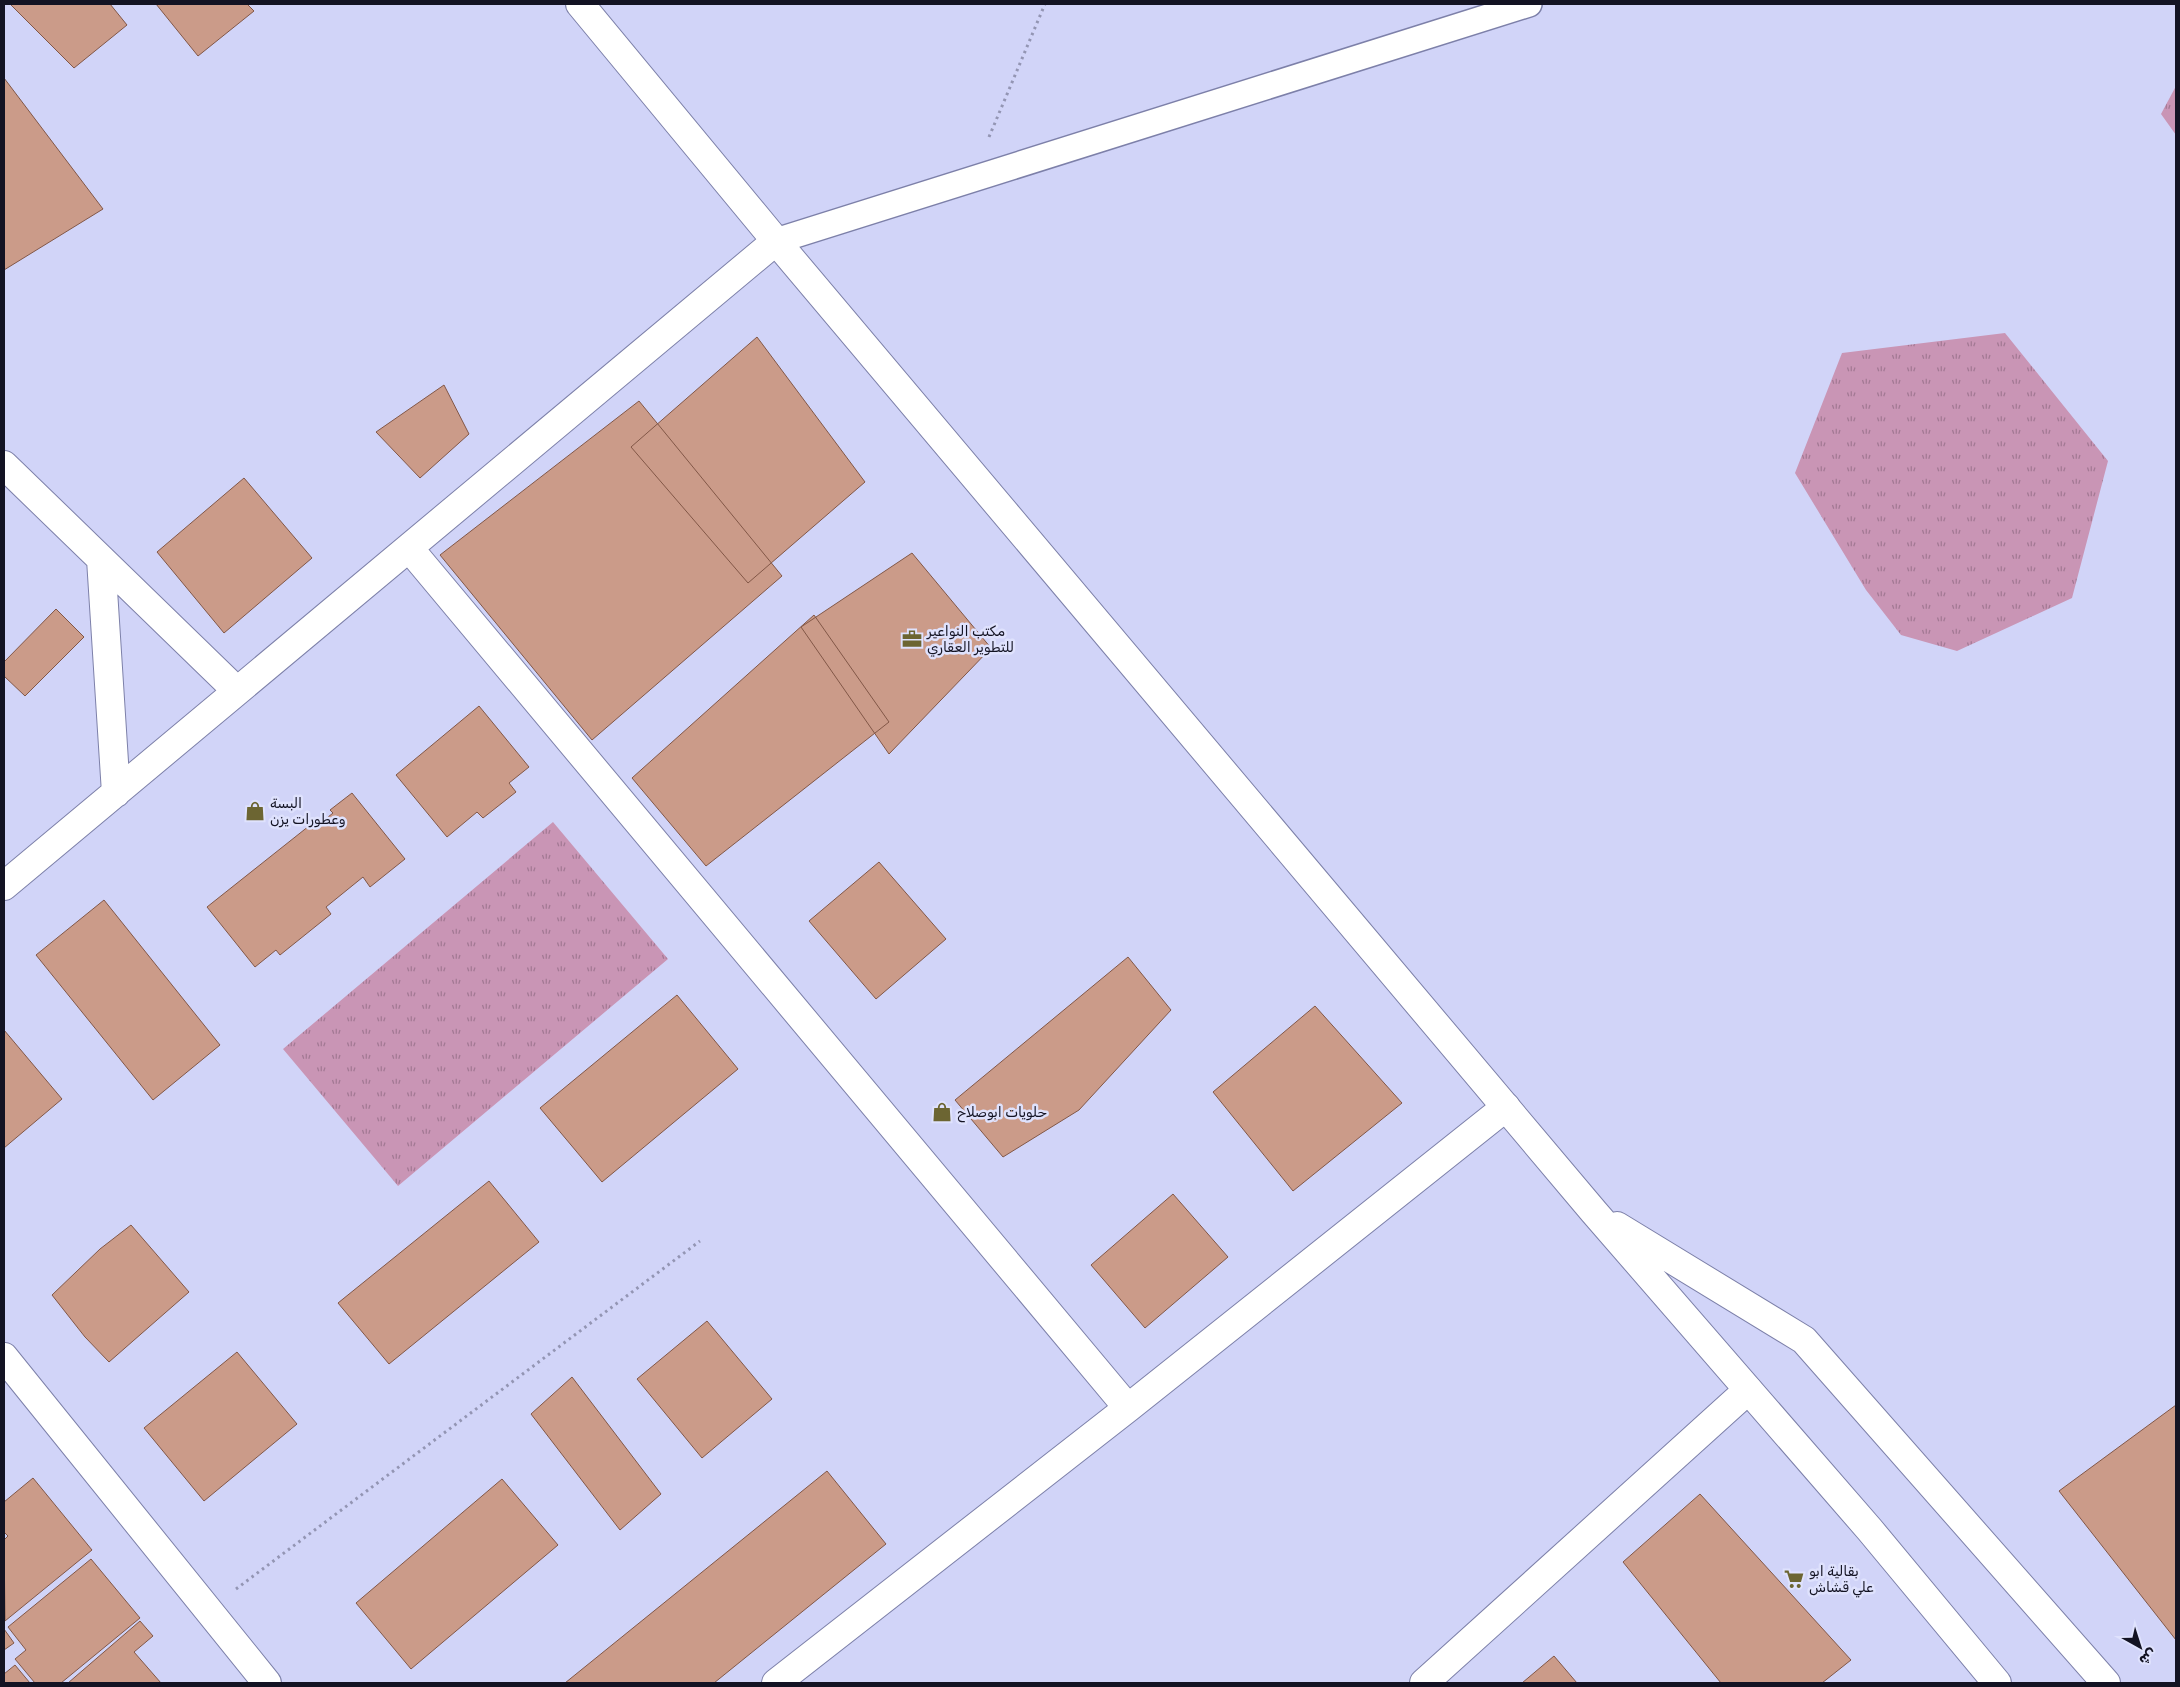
<svg xmlns="http://www.w3.org/2000/svg" width="2180" height="1687" viewBox="0 0 2180 1687" font-family="Rubik,Cairo,sans-serif">
	<style>
		.grass { fill: url(#grass-tufts) }
		.building { fill: #cb9b89; stroke: #825747 }
		.lines { fill: none; stroke-linecap: round; stroke-linejoin: round }
		.lane-casing { stroke: #7d80a9; stroke-width: 28 }
		.street-casing { stroke: #7d80a9; stroke-width: 30 }
		.secondary-casing { stroke: #7d80a9; stroke-width: 30 }
		.path { stroke: #9395b3; stroke-width: 3; stroke-dasharray: 2.5 4; stroke-linecap: butt }
		.lane { stroke: #fff; stroke-width: 25 }
		.street { stroke: #fff; stroke-width: 28 }
		.secondary { stroke: #fff; stroke-width: 28 }
		.labels { text-anchor: middle; dominant-baseline: central; stroke-width: 5; stroke-linejoin: round; paint-order: stroke }
		.poi-label { font-size: 14px; fill: #131323; stroke: #dfe2fd; text-anchor: start }
	</style>
	<defs>
		<pattern id="grass-tufts" width="24" height="20" patternUnits="userSpaceOnUse" patternTransform="scale(1.25)"><rect width="24" height="20" fill="#c995b5"/><path d="M3 7l-1-3M5 7V3M7 7l1-3M15 17l-1-3M17 17v-4M19 17l1-3" fill="none" stroke="#a27893"/></pattern>
	</defs>
	<rect width="100%" height="100%" fill="#d1d4f8"/>
	<path class="grass" d="M 2176,86 L 2176,135 L 2161,114 Z
		M 2005,333 L 2108,461 L 2072,598 L 1957,651 L 1901,635 L 1866,590 L 1795,473 L 1842,353 Z
		M 553,822 L 668,959 L 398,1186 L 283,1049 Z"/>
	<path class="building" d="M 10,4 L 110,4 L 127,25 L 74,68 Z
		M 156,4 L 247,4 L 254,11 L 198,56 Z
		M 4,78 L 103,209 L 4,270 Z
		M 757,337 L 865,482 L 748,583 L 631,447 Z
		M 444,385 L 469,434 L 420,478 L 376,432 Z
		M 639,401 L 782,576 L 592,740 L 440,555 Z
		M 244,478 L 312,558 L 224,633 L 157,552 Z
		M 912,553 L 991,648 L 889,754 L 801,627 Z
		M 56,609 L 84,637 L 25,696 L 4,676 L 4,662 Z
		M 814,615 L 889,722 L 706,866 L 632,778 Z
		M 479,706 L 529,767 L 509,783 L 516,792 L 483,818 L 477,812 L 447,837 L 396,775 Z
		M 352,793 L 405,859 L 370,887 L 363,877 L 326,907 L 331,914 L 280,955 L 276,950 L 255,967 L 207,907 L 314,822 L 317,826 L 333,813 L 330,810 Z
		M 879,862 L 946,939 L 876,999 L 809,921 Z
		M 104,900 L 220,1045 L 153,1100 L 36,955 Z
		M 1128,957 L 1171,1010 L 1079,1110 L 1003,1157 L 955,1100 Z
		M 677,995 L 738,1069 L 602,1182 L 540,1108 Z
		M 1315,1006 L 1402,1103 L 1293,1191 L 1213,1092 Z
		M 4,1030 L 62,1099 L 4,1148 Z
		M 489,1181 L 539,1242 L 389,1364 L 338,1303 Z
		M 1173,1194 L 1228,1257 L 1145,1328 L 1091,1265 Z
		M 131,1225 L 189,1292 L 109,1362 L 85,1337 L 52,1295 L 100,1249 Z
		M 707,1321 L 772,1399 L 702,1458 L 637,1379 Z
		M 237,1352 L 297,1424 L 204,1501 L 144,1428 Z
		M 572,1377 L 661,1494 L 620,1530 L 531,1414 Z
		M 2176,1405 L 2176,1640 L 2059,1491 Z
		M 827,1471 L 886,1544 L 714,1683 L 565,1683 Z
		M 33,1478 L 92,1550 L 5,1621 L 4,1540 L 8,1536 L 4,1532 L 4,1502 Z
		M 502,1479 L 558,1545 L 411,1669 L 356,1603 Z
		M 1700,1494 L 1851,1660 L 1822,1683 L 1721,1683 L 1623,1562 Z
		M 91,1559 L 140,1618 L 61,1683 L 35,1683 L 15,1659 L 26,1650 L 8,1627 Z
		M 140,1621 L 153,1636 L 134,1652 L 161,1683 L 68,1683 Z
		M 4,1629 L 14,1643 L 4,1650 Z
		M 1554,1656 L 1577,1683 L 1522,1683 Z
		M 15,1665 L 30,1683 L 4,1683 L 4,1674 Z"/>
	<g class="lines">
		<defs>
			<path id="lane" d="M 776,241 L 1529,4"/>
			<path id="street" d="M 4,465 L 101,559 L 116,793
				M 409,548 L 1128,1408
				M 101,559 L 237,691
				M 4,886 L 776,241
				M 4,1357 L 267,1683
				M 776,1683 L 1128,1408 L 1506,1107
				M 1424,1683 L 1748,1390"/>
			<path id="secondary" d="M 580,4 L 776,241 L 1594,1212 L 1870,1530 L 1997,1683
				M 1617,1226 L 1804,1340 L 2106,1683"/>
		</defs>
		<use href="#lane" class="lane-casing"/>
		<use href="#street" class="street-casing"/>
		<use href="#secondary" class="secondary-casing"/>
		<path class="path" d="M 989,137 L 1045,4
			M 236,1589 L 700,1241"/>
		<use href="#lane" class="lane"/>
		<use href="#street" class="street"/>
		<use href="#secondary" class="secondary"/>
	</g>
	<defs>
		<symbol id="office-bare" viewBox="-9 -9 18 18"><path d="M-6-3h4V-5.5h4V-3h4V5H-6ZM-1-4.5V-3h2v-1.5ZM-6 0V1H6V0Z" fill="#6c6532" stroke="#dfe2fd" stroke-width="2.5" paint-order="stroke"/></symbol>
		<symbol id="shop-bare" viewBox="-9 -9 18 18"><path d="M-5-2.5h2.3a2.7 3.5 0 0 1 5.4 0H5L5.5 6h-11ZM-1.5-2.5h3a1.5 2.3 0 0 0-3 0Z" fill="#6c6532" stroke="#dfe2fd" stroke-width="2.5" paint-order="stroke"/></symbol>
		<symbol id="supermarket-bare" viewBox="-9 -9 18 18"><path d="M-6-5.5h2.5l.6 2H6L4.5 2H-2.5L-4.4-4H-6ZM-1.5 3.2a1.3 1.3 0 1 0 .1 0ZM3 3.2a1.3 1.3 0 1 0 .1 0Z" fill="#6c6532" stroke="#dfe2fd" stroke-width="2.5" paint-order="stroke"/></symbol>
	</defs>
	<g fill-rule="evenodd">
		<use href="#office-bare" x="898" y="625" width="28" height="28"/>
		<use href="#shop-bare" x="241" y="797" width="28" height="28"/>
		<use href="#shop-bare" x="928" y="1098" width="28" height="28"/>
		<use href="#supermarket-bare" x="1780" y="1565" width="28" height="28"/>
	</g>
	<g class="labels">
		<g class="poi-label">
			<text x="927" y="631">مكتب النواعير<tspan x="927" dy="16">للتطوير العقاري</tspan></text>
			<text x="270" y="803">البسة<tspan x="270" dy="16">وعطورات يزن</tspan></text>
			<text x="957" y="1112">حلويات ابوصلاح</text>
			<text x="1809" y="1571">بقالية ابو<tspan x="1809" dy="16">علي قشاش</tspan></text>
		</g>
	</g>
	<rect width="2180" height="1687" fill="none" stroke="#131323" stroke-width="10"/>
	<g transform="translate(2140 1647) rotate(141)" stroke="#dfe2fd" stroke-width="4" paint-order="stroke">
	<path d="M0-4L9 19L0 12L-9 19Z" fill="#131323"/>
	<text y="-8" font-size="14" font-weight="bold" text-anchor="middle" fill="#131323">ش</text>
	</g>
</svg>
